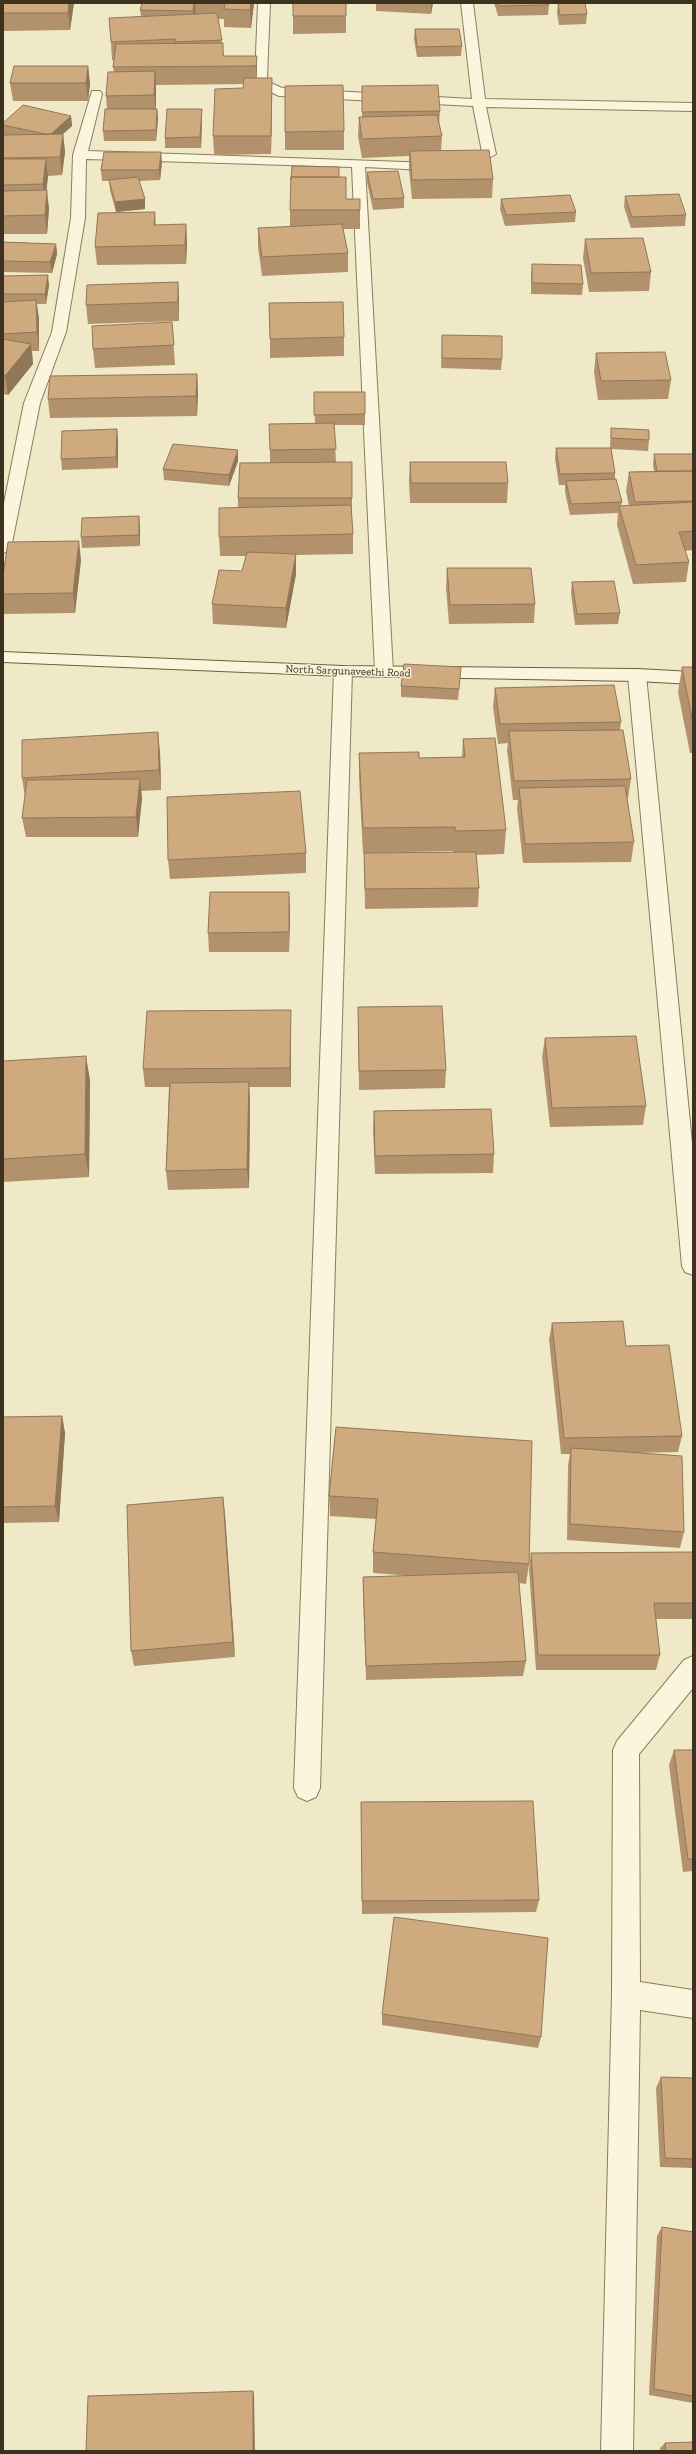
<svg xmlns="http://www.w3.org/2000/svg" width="696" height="2454" viewBox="0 0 696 2454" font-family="'Zilla Slab',serif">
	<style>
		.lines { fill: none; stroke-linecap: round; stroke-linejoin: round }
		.street-casing { stroke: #8c7c5c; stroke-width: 2 }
		.secondary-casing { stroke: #6e5d3f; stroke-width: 2 }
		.street { fill: #faf5dc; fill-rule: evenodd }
		.secondary { fill: #faf5dc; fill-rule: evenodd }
		.wall { fill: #b1926c }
		.shaded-wall { fill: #907758 }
		.building { fill: #ceaa7e; stroke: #907758 }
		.labels { text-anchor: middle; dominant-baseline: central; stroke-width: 3; stroke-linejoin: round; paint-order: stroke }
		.far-street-label { font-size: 11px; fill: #3d3220; stroke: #f7f2d8 }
	</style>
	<rect width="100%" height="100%" fill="#f0e9c8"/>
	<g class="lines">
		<defs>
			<path id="street" d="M 258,3 L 270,3 L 267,78 L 269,82 L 282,88 L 472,99 L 461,3 L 473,3 L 485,99 L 693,103 L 693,111 L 486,107 L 496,154 L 464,172 L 365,167 L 393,672 L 390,676 L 378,676 L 375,672 L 352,167 L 86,159 L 85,218 L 66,332 L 40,403 L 11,548 L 9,551 L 3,553 L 3,508 L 24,403 L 52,332 L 71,218 L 73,155 L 92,91 L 100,91 L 102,94 L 88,151 L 462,164 L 482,152 L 473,106 L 279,96 L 260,87 L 255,78 Z
				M 343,666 L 349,667 L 352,671 L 320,1788 L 316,1797 L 307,1801 L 298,1797 L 294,1788 L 334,671 L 337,667 Z
				M 637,669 L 643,671 L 646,675 L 693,1153 L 693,1275 L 685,1272 L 682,1266 L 628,675 L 631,671 Z
				M 693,1656 L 693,1688 L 639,1754 L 640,1982 L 693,1990 L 693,2018 L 640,2010 L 633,2451 L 601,2451 L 612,1994 L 613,1750 L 617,1741 L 684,1660 Z"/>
			<path id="secondary" d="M 3,652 L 343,666 L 637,669 L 693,672 L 693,684 L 637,681 L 343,676 L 3,662 Z"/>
		</defs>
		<use href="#street" class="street-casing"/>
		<use href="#secondary" class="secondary-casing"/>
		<use href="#street" class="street"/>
		<use href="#secondary" class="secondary"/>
	</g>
	<path class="wall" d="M 3,3 L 74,3 L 70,30 L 3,31 Z
		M 142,3 L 254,3 L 251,28 L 224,27 L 224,19 L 218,19 L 224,56 L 257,56 L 257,78 L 272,78 L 272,96 L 271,154 L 214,155 L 213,136 L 243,88 L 244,84 L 156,85 L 156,109 L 157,109 L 158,119 L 156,141 L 104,141 L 103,131 L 107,109 L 106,96 L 114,72 L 113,67 L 114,60 L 112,60 L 111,42 L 141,16 L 140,10 Z
		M 346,3 L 346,33 L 293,34 L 293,16 Z
		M 376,3 L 433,3 L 431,14 L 376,11 Z
		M 494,3 L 548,3 L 549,5 L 548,15 L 498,16 Z
		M 558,3 L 587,14 L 586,24 L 559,25 L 557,13 Z
		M 415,29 L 462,46 L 461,56 L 417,57 L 414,39 Z
		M 88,66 L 90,84 L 88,101 L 13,101 L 10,83 Z
		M 362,86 L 440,111 L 439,125 L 442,136 L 441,151 L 493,179 L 492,198 L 412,199 L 409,170 L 409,156 L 362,158 L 358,136 L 359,117 L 362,117 Z
		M 202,109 L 202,119 L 201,148 L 165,148 L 165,138 Z
		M 71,116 L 72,126 L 63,134 L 65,152 L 62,175 L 48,176 L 46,190 L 49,209 L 47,234 L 3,234 L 3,123 Z
		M 344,131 L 344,150 L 285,150 L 285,132 Z
		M 162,162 L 160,180 L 139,181 L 145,209 L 116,212 L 110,190 L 109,181 L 102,181 L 101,170 Z
		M 367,172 L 404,198 L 404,208 L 373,210 L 367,182 Z
		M 339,177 L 346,199 L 360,199 L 360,229 L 343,229 L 348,253 L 348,272 L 262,276 L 258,247 L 258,228 L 290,227 L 290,210 Z
		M 625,196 L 686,215 L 685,226 L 631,228 L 624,207 Z
		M 501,199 L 576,212 L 575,222 L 505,226 L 500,209 Z
		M 186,224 L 187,243 L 186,264 L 97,265 L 95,247 Z
		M 585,239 L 651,272 L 649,291 L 589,292 L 583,258 Z
		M 3,242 L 56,244 L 57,254 L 52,273 L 3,272 Z
		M 532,264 L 583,284 L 582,295 L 531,294 L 531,275 Z
		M 3,276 L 49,285 L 46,304 L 37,304 L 39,319 L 39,351 L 32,351 L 33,364 L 8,395 L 3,394 Z
		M 178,282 L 179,301 L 179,321 L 88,324 L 86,305 Z
		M 172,322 L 175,365 L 95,368 L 93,349 Z
		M 442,335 L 502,359 L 501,370 L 441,368 Z
		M 344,337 L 344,356 L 270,358 L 270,339 Z
		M 596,353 L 671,380 L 668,399 L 598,400 L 594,372 Z
		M 197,374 L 198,393 L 197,416 L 50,418 L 48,399 Z
		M 314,392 L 365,392 L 365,425 L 334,425 L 336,462 L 352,498 L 352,517 L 353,534 L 353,554 L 296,555 L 296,574 L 286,628 L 213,624 L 212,604 L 242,571 L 246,556 L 220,556 L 219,537 L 238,508 L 238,498 L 270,463 L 270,450 L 315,423 Z
		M 611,428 L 649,440 L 648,451 L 611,449 L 615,473 L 615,479 L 622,502 L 621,506 L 629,506 L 626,491 L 629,472 L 654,471 L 653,465 L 654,454 L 693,454 L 693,550 L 685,551 L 689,562 L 686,582 L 633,584 L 617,525 L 618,513 L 570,515 L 565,492 L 565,485 L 559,485 L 555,459 L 556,448 L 610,448 Z
		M 118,440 L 118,468 L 62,470 L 61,459 Z
		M 238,461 L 229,486 L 164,480 L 163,469 Z
		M 410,462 L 508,483 L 507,503 L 410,503 L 409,481 Z
		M 140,527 L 140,546 L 82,548 L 81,537 Z
		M 81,560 L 75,613 L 3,614 L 3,575 Z
		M 447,568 L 535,604 L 534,623 L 449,624 L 446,588 Z
		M 572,582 L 620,613 L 618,624 L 575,625 L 571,593 Z
		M 682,667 L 693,667 L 693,753 L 690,753 L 678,692 Z
		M 460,678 L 458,700 L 401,697 L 401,686 Z
		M 495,688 L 621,722 L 620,730 L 631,779 L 628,798 L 627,798 L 634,842 L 631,862 L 523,863 L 517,808 L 518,800 L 513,800 L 507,750 L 508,743 L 498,744 L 493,707 Z
		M 463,739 L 506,830 L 504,854 L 476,855 L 479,888 L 478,907 L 365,909 L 364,853 L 453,852 L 453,851 L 363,853 L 359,778 L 359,753 L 419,758 L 462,757 Z
		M 160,752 L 161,790 L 141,791 L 142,798 L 138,837 L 26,837 L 22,818 L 25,797 L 22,778 Z
		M 306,853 L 306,873 L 170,879 L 168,860 Z
		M 290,911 L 289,952 L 209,952 L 208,933 Z
		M 358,1007 L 446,1070 L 445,1088 L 359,1090 Z
		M 291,1029 L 291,1087 L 249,1087 L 250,1101 L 249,1188 L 168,1190 L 166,1171 L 169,1087 L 145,1087 L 143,1069 Z
		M 545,1038 L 646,1106 L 643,1125 L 550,1127 L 542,1057 Z
		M 3,1061 L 90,1080 L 89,1177 L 3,1182 Z
		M 374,1111 L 494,1154 L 493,1173 L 375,1174 L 373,1130 Z
		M 552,1323 L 626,1346 L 682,1436 L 678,1452 L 634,1453 L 684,1532 L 680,1548 L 567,1540 L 568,1465 L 570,1454 L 561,1454 L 549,1340 Z
		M 62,1416 L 65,1433 L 59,1522 L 3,1523 L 3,1417 Z
		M 336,1427 L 529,1564 L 526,1584 L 519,1583 L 526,1661 L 523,1676 L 366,1680 L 363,1593 L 363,1577 L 413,1576 L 373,1573 L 373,1552 L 376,1519 L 330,1516 L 329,1496 Z
		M 223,1497 L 235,1657 L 134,1666 L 131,1651 Z
		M 693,1552 L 693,1619 L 656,1619 L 660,1655 L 656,1670 L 536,1670 L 529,1569 L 531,1553 Z
		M 674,1750 L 693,1750 L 693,1871 L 683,1872 L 669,1765 Z
		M 361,1802 L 539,1900 L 536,1912 L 362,1914 Z
		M 382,2014 L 541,2037 L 538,2048 L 382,2025 Z
		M 661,2077 L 693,2078 L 693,2168 L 660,2167 L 656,2088 Z
		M 662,2227 L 693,2232 L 693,2403 L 649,2395 L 657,2236 Z
		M 665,2443 L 693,2451 L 660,2451 L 660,2448 Z"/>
	<path class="shaded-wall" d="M 69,3 L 74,3 L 70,30 L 68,13 Z
		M 194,3 L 195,3 L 196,18 L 194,28 L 193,11 Z
		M 251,3 L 254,3 L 251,28 L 250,10 Z
		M 431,3 L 433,3 L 431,14 Z
		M 257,56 L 257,84 L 256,66 Z
		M 88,66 L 90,84 L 88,101 L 86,83 Z
		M 155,71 L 156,89 L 156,113 L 154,95 Z
		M 272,78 L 272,96 L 271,154 L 271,136 Z
		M 157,109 L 158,119 L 156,141 L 156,130 Z
		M 202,109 L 202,119 L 201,148 L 200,137 Z
		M 71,116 L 72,126 L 63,134 L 65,152 L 62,175 L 60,157 L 50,135 Z
		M 161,152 L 162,162 L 160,180 L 159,170 Z
		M 46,159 L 48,177 L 45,203 L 43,184 Z
		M 47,190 L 49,209 L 47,234 L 45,215 Z
		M 145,199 L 145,209 L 116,212 L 115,202 Z
		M 155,212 L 156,231 L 154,225 Z
		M 186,224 L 187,243 L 186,264 L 185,245 Z
		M 56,244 L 57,254 L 52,273 L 50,262 Z
		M 48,275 L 49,285 L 46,304 L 45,294 Z
		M 178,282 L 179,301 L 179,321 L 178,302 Z
		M 36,300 L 39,319 L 39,351 L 37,332 Z
		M 31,344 L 33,364 L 8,395 L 5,376 Z
		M 197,374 L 198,393 L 197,416 L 196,396 Z
		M 117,429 L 118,440 L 118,468 L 116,457 Z
		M 238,450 L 238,461 L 229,486 L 229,475 Z
		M 139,516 L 140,527 L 140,546 L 139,535 Z
		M 79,541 L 81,560 L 75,613 L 73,593 Z
		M 296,554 L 296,574 L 286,628 L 286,608 Z
		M 158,732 L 160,752 L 161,790 L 159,770 Z
		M 140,779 L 142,798 L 138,837 L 136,817 Z
		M 289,892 L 290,911 L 289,952 Z
		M 291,1010 L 291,1087 L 290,1068 Z
		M 86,1056 L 90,1080 L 89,1177 L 85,1154 Z
		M 249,1082 L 250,1101 L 249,1188 L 247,1169 Z
		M 62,1416 L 65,1433 L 59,1522 L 55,1506 Z
		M 223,1497 L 225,1513 L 235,1657 L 233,1642 Z
		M 253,2391 L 254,2396 L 255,2451 L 253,2451 Z"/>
	<path class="building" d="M 3,3 L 69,3 L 68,13 L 3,13 Z
		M 142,3 L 194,3 L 193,11 L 140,10 Z
		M 225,3 L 251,3 L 250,10 L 224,9 Z
		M 293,3 L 346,3 L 346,16 L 293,16 Z
		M 498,3 L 548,3 L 549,5 L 499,6 Z
		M 558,3 L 585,3 L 587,14 L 560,15 Z
		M 217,13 L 222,40 L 175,42 L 175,39 L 111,42 L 109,18 Z
		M 415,29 L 459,29 L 462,46 L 417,47 Z
		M 223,43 L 223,56 L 257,56 L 256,66 L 113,67 L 116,44 Z
		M 14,66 L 88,66 L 86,83 L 10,83 Z
		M 155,71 L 154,95 L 106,96 L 108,72 Z
		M 244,78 L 272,78 L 271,136 L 213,136 L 215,89 L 243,88 Z
		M 343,85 L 344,131 L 285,132 L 285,86 Z
		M 438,85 L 440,111 L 362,112 L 362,86 Z
		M 23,105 L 71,116 L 51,134 L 45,134 L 3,125 L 3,123 Z
		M 105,109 L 157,109 L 156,130 L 103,131 Z
		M 167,109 L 202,109 L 200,137 L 165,138 Z
		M 437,115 L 442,136 L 362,139 L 359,117 Z
		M 63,134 L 60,157 L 3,158 L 3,135 Z
		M 489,150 L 493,179 L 412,180 L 410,151 Z
		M 104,152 L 161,152 L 159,170 L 101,170 Z
		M 3,159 L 46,159 L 43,184 L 3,185 Z
		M 292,166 L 339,167 L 339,177 L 291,177 L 291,180 Z
		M 398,171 L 404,198 L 373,199 L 367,172 Z
		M 138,177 L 145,199 L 115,202 L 109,180 Z
		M 291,177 L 346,177 L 346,199 L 360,199 L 360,210 L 290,210 Z
		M 47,190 L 45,215 L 3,216 L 3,191 Z
		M 679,194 L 686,215 L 632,217 L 625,196 Z
		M 570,195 L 576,212 L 506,215 L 501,199 Z
		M 155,212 L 154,225 L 186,224 L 185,245 L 95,247 L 98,213 Z
		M 342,224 L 348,253 L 262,257 L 258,228 Z
		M 643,238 L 651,272 L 591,273 L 585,239 Z
		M 3,242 L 56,244 L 50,262 L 3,261 Z
		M 532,264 L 581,265 L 583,284 L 532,283 Z
		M 48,275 L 45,294 L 3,294 L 3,276 Z
		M 178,282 L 178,302 L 86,305 L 87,285 Z
		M 36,300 L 37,332 L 3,334 L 3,302 Z
		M 343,302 L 344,337 L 270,339 L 269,303 Z
		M 172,322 L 174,345 L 93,349 L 92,326 Z
		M 442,335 L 502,336 L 502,359 L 442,358 Z
		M 3,339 L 31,344 L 5,376 L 3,375 Z
		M 665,352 L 671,380 L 601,381 L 596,353 Z
		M 197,374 L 196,396 L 48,399 L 50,376 Z
		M 314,392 L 365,392 L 365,414 L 314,415 Z
		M 334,423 L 336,449 L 270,450 L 269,424 Z
		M 611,428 L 649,430 L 649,440 L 611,438 Z
		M 117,429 L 116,457 L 61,459 L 62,431 Z
		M 173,444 L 238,450 L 229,475 L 163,469 Z
		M 556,448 L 611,448 L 615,473 L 560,474 Z
		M 654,454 L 693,454 L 693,471 L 657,471 Z
		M 352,462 L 352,498 L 238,498 L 240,463 Z
		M 410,462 L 506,462 L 508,483 L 411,483 Z
		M 693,471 L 693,501 L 635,502 L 629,472 Z
		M 616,479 L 622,502 L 571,504 L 566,481 Z
		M 693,502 L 693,531 L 679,532 L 689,562 L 636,565 L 619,506 Z
		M 351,505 L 353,534 L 219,537 L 219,508 Z
		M 139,516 L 139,535 L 81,537 L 82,518 Z
		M 79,541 L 73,593 L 3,594 L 3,575 L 8,542 Z
		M 247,552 L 296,554 L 286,608 L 212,604 L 219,570 L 242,571 Z
		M 447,568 L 531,568 L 535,604 L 450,605 Z
		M 614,581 L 620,613 L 577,614 L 572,582 Z
		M 404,664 L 461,667 L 459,689 L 401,686 Z
		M 682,667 L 693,667 L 693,724 Z
		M 614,685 L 621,722 L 500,724 L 495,688 Z
		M 623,730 L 631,779 L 514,781 L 509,731 Z
		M 158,732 L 159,770 L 22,778 L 22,740 Z
		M 495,738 L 506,830 L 455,831 L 455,827 L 363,828 L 359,753 L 419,752 L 419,758 L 465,757 L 463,739 Z
		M 140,779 L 136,817 L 22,818 L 27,780 Z
		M 625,786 L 634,842 L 525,844 L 519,788 Z
		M 300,791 L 306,853 L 168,860 L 167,797 Z
		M 476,852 L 479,888 L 365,889 L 364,853 Z
		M 210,892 L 289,892 L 289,932 L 208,933 Z
		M 442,1006 L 446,1070 L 359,1071 L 358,1007 Z
		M 291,1010 L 290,1068 L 143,1069 L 147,1011 Z
		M 636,1036 L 646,1106 L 552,1108 L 545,1038 Z
		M 86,1056 L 85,1154 L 3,1159 L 3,1061 Z
		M 249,1082 L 247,1169 L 166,1171 L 170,1083 Z
		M 491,1109 L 494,1154 L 375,1156 L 374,1111 Z
		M 623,1321 L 626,1346 L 669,1345 L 682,1436 L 564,1438 L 552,1323 Z
		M 62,1416 L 55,1506 L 3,1507 L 3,1417 Z
		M 336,1427 L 532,1441 L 529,1564 L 373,1552 L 378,1499 L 329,1496 Z
		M 571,1448 L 682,1456 L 684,1532 L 570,1524 Z
		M 223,1497 L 233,1642 L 131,1651 L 127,1505 Z
		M 693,1552 L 693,1603 L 654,1603 L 660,1655 L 538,1655 L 531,1553 Z
		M 518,1572 L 526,1661 L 366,1666 L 363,1577 Z
		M 674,1750 L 693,1750 L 693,1859 L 688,1859 Z
		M 533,1801 L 539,1900 L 362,1901 L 361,1802 Z
		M 394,1917 L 548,1938 L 541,2037 L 382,2014 Z
		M 661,2077 L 693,2078 L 693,2159 L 665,2158 Z
		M 662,2227 L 693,2232 L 693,2396 L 654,2389 Z
		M 253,2391 L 253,2451 L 86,2451 L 88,2396 Z
		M 693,2442 L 693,2451 L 666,2451 L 665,2443 Z"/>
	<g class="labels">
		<g class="far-street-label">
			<text transform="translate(348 671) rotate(2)">North Sargunaveethi Road</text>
		</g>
	</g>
	<rect width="696" height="2454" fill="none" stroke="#3d3220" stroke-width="8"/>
</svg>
